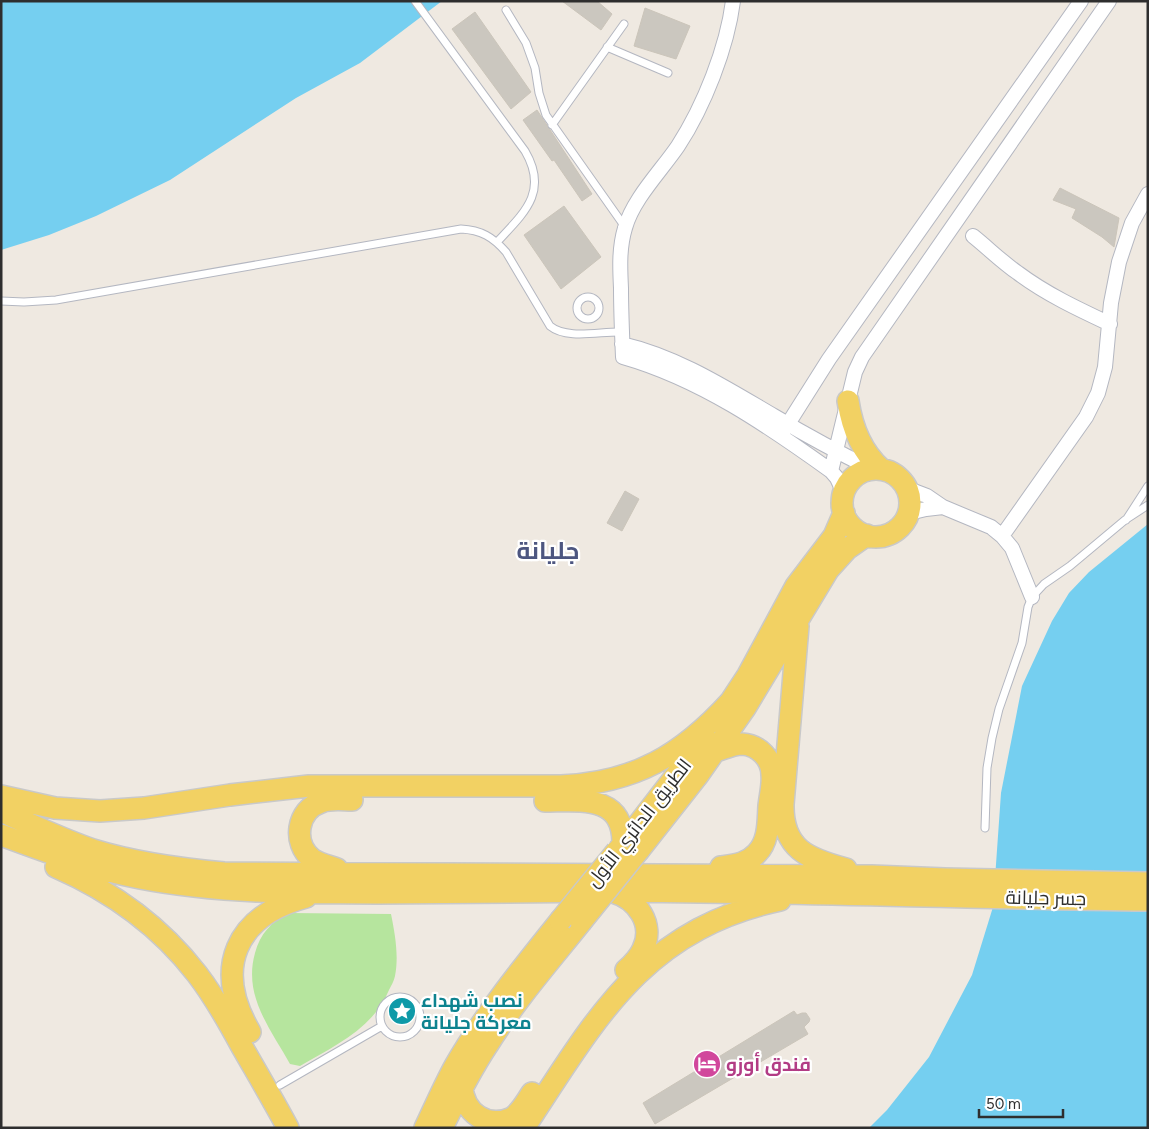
<svg xmlns="http://www.w3.org/2000/svg" width="1149" height="1129" viewBox="0 0 1149 1129" font-family="Figtree,Cairo,sans-serif">
	<style>
		.green { fill: #b6e59e }
		.water { fill: #75cff0 }
		.building { fill: #cbc7bf; stroke: #cbc5ba }
		.lines { fill: none; stroke-linecap: round; stroke-linejoin: round }
		.lane-casing { stroke: #b4b7c1; stroke-width: 9 }
		.street-casing { stroke: #b4b7c1; stroke-width: 16 }
		.primary-casing { stroke: #c9c9c9; stroke-width: 24 }
		.lane { stroke: #fff; stroke-width: 7 }
		.street { stroke: #fff; stroke-width: 14 }
		.primary { stroke: #f2d163; stroke-width: 21 }
		.primary-bridge-casing { stroke: #c9c9c9; stroke-width: 24; stroke-linecap: butt }
		.primary-bridge { stroke: #f2d163; stroke-width: 21 }
		.labels { text-anchor: middle; dominant-baseline: central; stroke-width: 4.5; stroke-linejoin: round; paint-order: stroke }
		.street-label { font-size: 19px; fill: #2e2e2e; stroke: #fff }
		.culture-label { font-size: 19px; font-weight: bold; fill: #0d838f; stroke: #fff; text-anchor: start }
		.hotel-label { font-size: 19px; font-weight: bold; fill: #b23c85; stroke: #fff; text-anchor: start }
		.district-label { font-size: 24px; font-weight: bold; fill: #4d5680; stroke: #fff }
	</style>
	<rect width="100%" height="100%" fill="#efe9e1"/>
	<path class="green" d="M 289,913 L 391,914 C 395,934 399,956 395,976 C 394,981 391,986 389,990 C 373,1029 334,1046 300,1066 L 290,1064 C 270,1028 243,996 255,953 C 260,934 271,922 289,913 Z"/>
	<path class="water" d="M 1,1 L 442,1 L 360,63 L 296,98 L 170,180 L 96,216 L 49,235 L 1,250 Z
		M 1148,524 L 1148,1128 L 869,1128 L 887,1110 L 929,1057 L 972,975 L 993,907 L 1001,793 L 1022,686 L 1052,621 L 1069,593 L 1089,572 Z"/>
	<path class="building" d="M 562,1 L 597,1 L 612,14 L 601,30 Z
		M 645,8 L 690,26 L 676,59 L 634,46 Z
		M 475,12 L 531,92 L 511,109 L 452,29 Z
		M 537,110 L 592,194 L 582,201 L 554,160 L 552,161 L 523,120 Z
		M 1060,188 L 1119,218 L 1114,247 L 1102,237 L 1072,218 L 1076,209 L 1053,200 Z
		M 564,206 L 601,257 L 561,289 L 524,235 Z
		M 625,491 L 639,499 L 622,531 L 607,523 Z
		M 794,1011 L 797,1015 L 802,1013 L 806,1013 L 810,1019 L 809,1022 L 804,1027 L 808,1034 L 655,1124 L 643,1103 Z"/>
	<g class="lines">
		<defs>
			<path id="lane" d="M 415,1 L 525,151 C 549,192 524,213 497,242
				M 506,10 L 526,43 L 535,68 L 539,93 L 546,115 L 625,227
				M 607,47 L 668,73
				M 552,125 L 624,24
				M577 308a11 11 0 1 1 22 0a11 11 0 1 1-22 0Z
				M 1,301 L 24,302 L 56,300 L 461,229 C 481,230 493,237 506,252 L 550,326 C 567,340 601,331 622,332
				M 1126,520 L 1148,486
				M 985,828 L 987,768 L 992,738 L 999,709 L 1022,643 L 1028,607 L 1032,597 L 1044,584 L 1070,566 L 1125,520 L 1148,505
				M380 1017a20 20 0 1 1 40 0a20 20 0 1 1-40 0Z
				M 280,1085 L 382,1026"/>
			<path id="street" d="M 733,1 C 727,48 704,106 678,146 C 661,171 633,199 625,228 C 619,248 620,268 621,288 C 621,311 622,334 623,357 C 700,379 767,425 831,471 L 837,478 L 844,493
				M 973,236 C 988,248 1002,262 1018,273 C 1046,294 1078,309 1110,324
				M 622,344 C 678,357 726,388 774,416 C 806,435 839,453 872,469
				M 781,435 L 829,359 L 1081,1
				M 831,471 L 855,372 L 862,357 L 1109,1
				M 906,488 L 927,496 L 943,507 L 991,527 L 1002,536 L 1012,548 L 1032,597
				M 909,513 L 926,509 L 943,507
				M 1002,536 L 1086,417 L 1098,393 L 1105,367 L 1111,303 L 1119,262 L 1132,223 L 1148,194"/>
			<path id="primary" d="M 848,401 C 852,428 861,451 881,469
				M842 503a34 34 0 1 1 68 0a34 34 0 1 1-68 0Z
				M 798,626 L 783,804 C 782,849 808,859 846,869
				M 723,713 L 748,675 L 796,586 L 834,536 L 844,513
				M 716,751 C 725,748 734,744 742,744 C 759,745 772,759 772,775 C 773,785 770,796 769,806 C 768,822 769,841 757,853 C 747,864 735,865 721,867
				M 1,796 L 55,808 L 100,811 L 144,808 L 230,795 L 309,786 L 561,786 C 635,783 682,755 731,701
				M 545,801 C 580,801 623,794 623,843
				M 1,811 C 31,825 62,839 93,850 C 135,863 180,869 224,873 L 872,876 L 945,879 L 1148,883
				M 1,835 C 47,852 92,869 140,878 C 217,893 298,893 377,893 C 456,892 535,891 614,891 C 792,892 970,898 1148,900
				M 620,848 L 705,738
				M 639,850 L 698,775 L 745,708 L 828,570 L 847,549 L 867,535
				M 56,867 C 111,891 160,926 197,974 C 214,996 228,1021 241,1045 C 257,1073 273,1100 288,1128
				M 337,869 C 329,866 319,864 312,859 C 292,843 297,810 321,802 C 331,798 342,800 352,800
				M 613,892 C 637,899 655,924 643,949 C 639,958 633,964 626,970
				M 250,1032 C 213,968 235,916 306,897
				M 462,1087 C 464,1113 487,1129 512,1118 C 521,1112 526,1102 532,1093
				M 425,1128 C 435,1107 444,1086 455,1066 C 485,1014 523,967 560,921
				M 442,1128 C 456,1099 470,1071 488,1044 C 515,1001 549,962 581,922
				M 524,1128 C 596,1019 642,930 780,900"/>
		</defs>
		<use href="#lane" class="lane-casing"/>
		<use href="#street" class="street-casing"/>
		<use href="#primary" class="primary-casing"/>
		<use href="#lane" class="lane"/>
		<use href="#street" class="street"/>
		<use href="#primary" class="primary"/>
		<defs>
			<path id="primary-bridge" d="M 560,921 L 617,851
				M 581,922 L 639,850"/>
		</defs>
		<use href="#primary-bridge" class="primary-bridge-casing"/>
		<use href="#primary-bridge" class="primary-bridge"/>
	</g>
	<defs>
		<symbol id="sight-disc" viewBox="-11 -11 22 22"><circle r="9.5" fill="#0f9aa8" stroke="#fff"/><path d="M0-6L1.8-2.2L6-1.7L2.9 1.2L3.7 5.4L0 3.3L-3.7 5.4L-2.9 1.2L-6-1.7L-1.8-2.2Z" fill="#fff"/></symbol>
		<symbol id="hotel-disc" viewBox="-11 -11 22 22"><circle r="9.5" fill="#d1479c" stroke="#fff"/><path d="M-6-4.5h1.5V1H6V5H4.5V3h-9V5H-6ZM-4 0a1.8 1.8 0 1 1 3.6 0ZM.5 0V-2.5h3Q6-2.5 6 0Z" fill="#fff"/></symbol>
	</defs>
	<g fill-rule="evenodd">
		<use href="#sight-disc" x="386" y="995" width="32" height="32"/>
		<use href="#hotel-disc" x="691" y="1048" width="32" height="32"/>
	</g>
	<g class="labels">
		<g class="street-label">
			<text transform="translate(639 823) rotate(-52)">الطريق الدائري الأول</text>
			<text transform="translate(1046 898) rotate(1)">جسر جليانة</text>
		</g>
		<g class="culture-label">
			<text x="421" y="1000">نصب شهداء<tspan x="421" dy="22">معركة جليانة</tspan></text>
		</g>
		<g class="hotel-label">
			<text x="726" y="1064">فندق أوزو</text>
		</g>
		<g class="district-label">
			<text x="548" y="550">جليانة</text>
		</g>
	</g>
	<rect width="1149" height="1129" fill="none" stroke="#2e2e2e" stroke-width="5"/>
	<path d="M979 1109v8h84v-8" fill="none" stroke="#2e2e2e" stroke-width="2.5"/>
	<text x="986" y="1109" font-size="15" fill="#2e2e2e" stroke="#ffffff" stroke-width="4" paint-order="stroke">50 m</text>
</svg>
